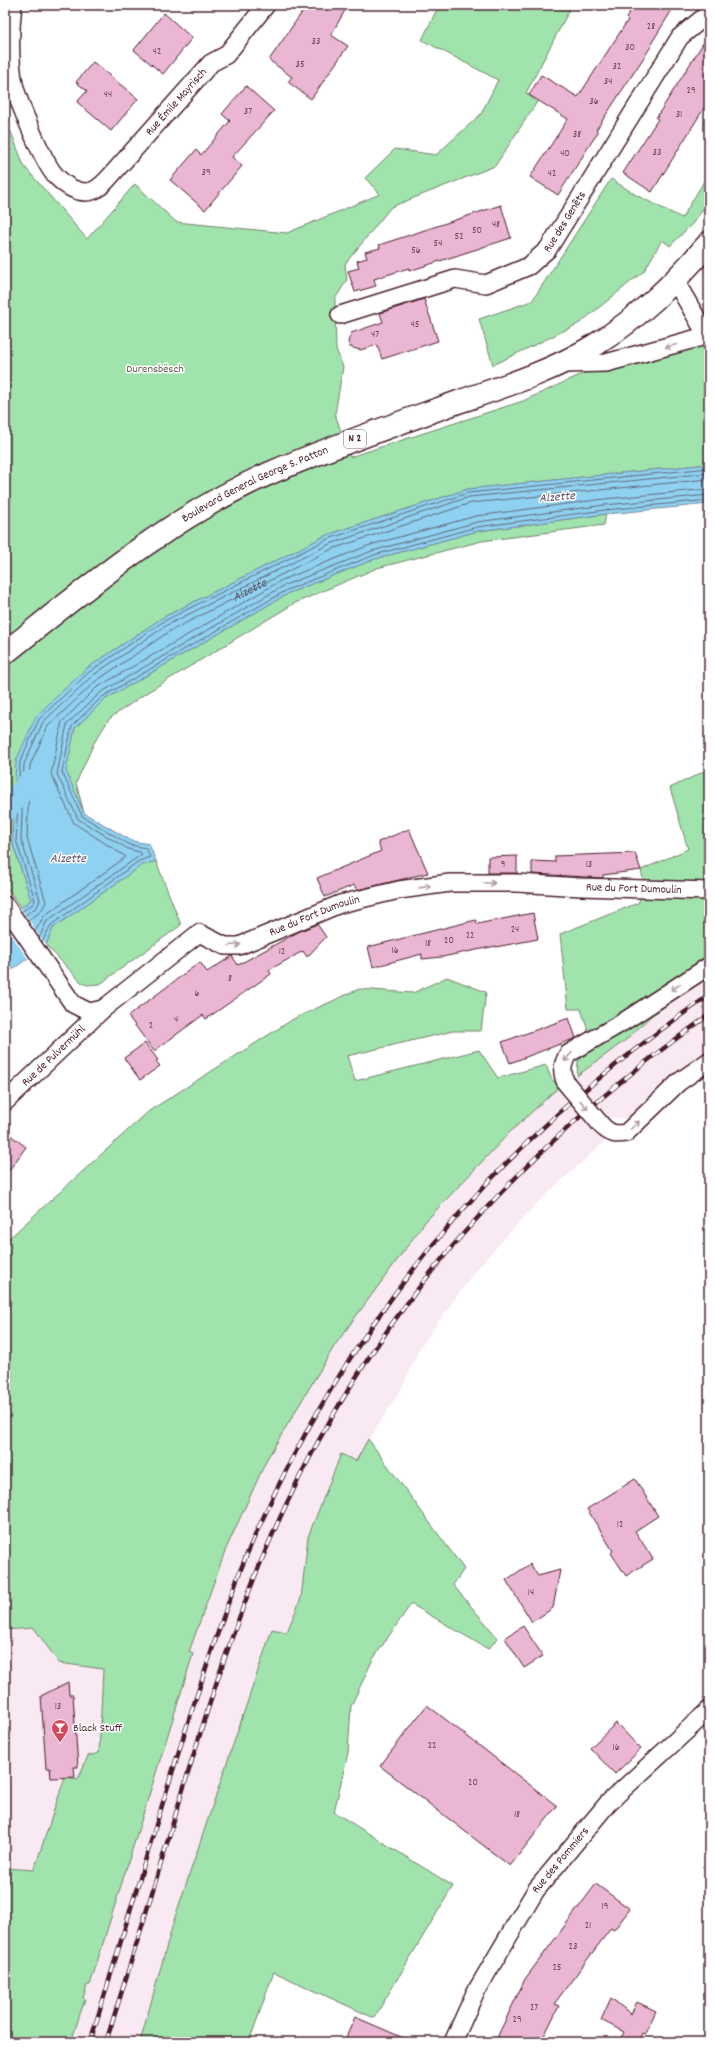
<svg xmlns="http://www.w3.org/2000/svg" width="714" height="2047" viewBox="0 0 714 2047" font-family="Dekko,sans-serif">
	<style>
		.built { fill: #f9e9f2 }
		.green { fill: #a0e3ad; stroke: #75816c }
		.water { fill: #8ed1f0; stroke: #738aa1 }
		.pier { fill: #fff }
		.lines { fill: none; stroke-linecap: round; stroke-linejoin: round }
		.shore { stroke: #65667a; stroke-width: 1 }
		.canal { stroke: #8ed1f0; stroke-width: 23 }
		.building { fill: #eab6d3; stroke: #4a1f2b }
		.street-casing { stroke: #4a1f2b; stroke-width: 20 }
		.primary-casing { stroke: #4a1f2b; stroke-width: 25 }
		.street { stroke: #fff; stroke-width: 17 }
		.primary { stroke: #fff; stroke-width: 22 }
		.rail-casing { stroke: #4a1f2b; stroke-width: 4.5 }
		.rail { stroke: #fff; stroke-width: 3; stroke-dasharray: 9; stroke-linecap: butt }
		.street-bridge-casing { stroke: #4a1f2b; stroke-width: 20; stroke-linecap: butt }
		.street-bridge { stroke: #fff; stroke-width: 17 }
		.oneway { stroke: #ae9aa0 }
		.labels { text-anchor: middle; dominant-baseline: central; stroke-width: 3; stroke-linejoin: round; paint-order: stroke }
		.number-label { font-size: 10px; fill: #724555 }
		.shield { fill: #fff; stroke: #80626b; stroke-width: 1 }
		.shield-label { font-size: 11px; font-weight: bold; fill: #4a1f2b }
		.street-label { font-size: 12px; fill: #4a1f2b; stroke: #fff }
		.park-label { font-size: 12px; fill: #645a52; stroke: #fff }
		.poi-label { font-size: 12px; fill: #4a1f2b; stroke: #fff; text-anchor: start }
		.water-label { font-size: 13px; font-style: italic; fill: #5e5466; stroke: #fff }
	</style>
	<rect width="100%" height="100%" fill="#fff"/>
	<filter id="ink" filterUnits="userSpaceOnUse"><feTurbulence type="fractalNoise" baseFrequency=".025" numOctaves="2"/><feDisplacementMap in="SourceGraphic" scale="8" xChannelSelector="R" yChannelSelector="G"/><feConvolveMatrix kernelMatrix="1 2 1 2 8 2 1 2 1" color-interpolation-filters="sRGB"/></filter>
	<g filter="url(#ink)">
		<path class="built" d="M 709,977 L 709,1049 L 673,1074 L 628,1119 L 612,1117 L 596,1131 L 605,1141 L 535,1205 L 474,1272 L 419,1349 L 403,1386 L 356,1461 L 341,1454 L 308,1537 L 301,1598 L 287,1632 L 273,1629 L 174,1920 L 140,2042 L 71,2042 L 85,2000 L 82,1998 L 86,1984 L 90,1985 L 193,1654 L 189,1652 L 225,1551 L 267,1459 L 335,1345 L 425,1222 L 510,1132 L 559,1087 L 577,1076 L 627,1039 L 651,1016 Z
			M 34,1628 L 59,1663 L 103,1668 L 99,1753 L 88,1756 L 78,1779 L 65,1777 L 34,1870 L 5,1868 L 5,1630 Z"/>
		<path class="green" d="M 439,5 L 572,5 L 526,93 L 537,102 L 495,166 L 391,207 L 345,264 L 347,280 L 335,299 L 336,349 L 343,367 L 335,414 L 350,457 L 523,401 L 606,363 L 709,335 L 709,464 L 468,489 L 327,535 L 162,618 L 86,669 L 12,841 L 31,900 L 21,908 L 5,885 L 5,116 L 24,166 L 87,239 L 135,184 L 176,222 L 287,233 L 380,194 L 365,178 L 395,149 L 436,155 L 481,114 L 498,80 L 422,40 Z
			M 709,173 L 709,201 L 693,223 L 670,246 L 662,240 L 644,271 L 580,323 L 493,365 L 479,319 L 532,301 L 611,179 L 636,195 L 682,218 Z
			M 606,514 L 604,525 L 482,541 L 377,568 L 295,603 L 146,693 L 109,719 L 94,743 L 76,783 L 84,813 L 65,771 L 75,728 L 104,700 L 289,593 L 375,559 L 478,531 Z
			M 709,769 L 709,977 L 651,1016 L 627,1039 L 577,1076 L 578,1061 L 620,1024 L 591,1040 L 581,1009 L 568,1009 L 560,934 L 638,903 L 645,888 L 641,870 L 688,849 L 670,788 Z
			M 156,861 L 181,925 L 100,984 L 87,985 L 82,983 L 46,945 L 53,928 L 142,865 Z
			M 447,977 L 486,992 L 481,1031 L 453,1031 L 347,1056 L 355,1081 L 479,1050 L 498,1078 L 546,1065 L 551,1078 L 559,1087 L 510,1132 L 425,1222 L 335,1345 L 267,1459 L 225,1551 L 189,1652 L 193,1654 L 90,1985 L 87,1985 L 83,1998 L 85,1999 L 71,2042 L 5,2042 L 5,1868 L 34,1870 L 65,1777 L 78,1779 L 88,1756 L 99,1753 L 103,1669 L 59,1663 L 34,1628 L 5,1630 L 5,1242 L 149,1111 L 295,1018 L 359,989 L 413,993 Z
			M 368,1439 L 464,1569 L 453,1585 L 498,1638 L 488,1649 L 411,1604 L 373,1659 L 351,1706 L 348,1753 L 334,1812 L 453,1886 L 374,2018 L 274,1972 L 249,2042 L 140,2042 L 174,1920 L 272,1629 L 287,1632 L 301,1598 L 308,1537 L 341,1454 L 356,1461 Z"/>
		<path class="water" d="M 709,464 L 709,504 L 606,514 L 478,531 L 375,559 L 289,593 L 104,700 L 75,728 L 66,771 L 84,813 L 132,841 L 149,844 L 156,861 L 142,865 L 53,928 L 46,945 L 5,975 L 5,919 L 31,900 L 12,841 L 16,761 L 36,716 L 86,669 L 162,618 L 327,535 L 468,489 Z"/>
		<path class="pier" d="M 19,906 L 47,946 L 28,959 L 5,926 L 5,916 Z"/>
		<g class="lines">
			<g class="shore">
				<path d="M 21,912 L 34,903 L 35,900 L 16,840 L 20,762 L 39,719 L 89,672 L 164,621 L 328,539 L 468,493 L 709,468"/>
				<path d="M 24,916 L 37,907 L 40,900 L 21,839 L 24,764 L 43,722 L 92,676 L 167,625 L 330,544 L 469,497 L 709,473"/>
				<path id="s1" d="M 28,921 L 41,911 L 46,902 L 27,838 L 30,765 L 48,726 L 96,681 L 170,631 L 332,549 L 471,503 L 709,479"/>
				<path d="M 35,932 L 44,916 L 126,857 L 74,823 L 51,774 L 62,722 L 96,688 L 282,580 L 370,545 L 476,516 L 604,499 L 709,489"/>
				<path d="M 39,938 L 47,921 L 142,854 L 140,852 L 128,849 L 78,819 L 57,774 L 67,724 L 100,693 L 285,585 L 372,551 L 477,522 L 605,505 L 709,495"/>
				<path d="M 42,942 L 51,925 L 139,861 L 150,857 L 146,848 L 130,845 L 82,816 L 62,772 L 72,726 L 102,697 L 287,590 L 374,555 L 477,527 L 605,510 L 709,500"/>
			</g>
			<path class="canal" d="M 5,810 L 30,782"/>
		</g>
		<path class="building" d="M 307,5 L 348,5 L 331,35 L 348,46 L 311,99 L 288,82 L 292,77 L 269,60 Z
			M 634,5 L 675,5 L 651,44 L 652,45 L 596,130 L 598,132 L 558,195 L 530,177 L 568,119 L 529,95 L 541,75 L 578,97 L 628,20 L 626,18 Z
			M 164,13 L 192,38 L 163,74 L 134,50 Z
			M 709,34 L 709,100 L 652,192 L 623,173 L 658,119 L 656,118 Z
			M 93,62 L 138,99 L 111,131 L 77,102 L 87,91 L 76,82 Z
			M 246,86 L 274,111 L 232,157 L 242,166 L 205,210 L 170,180 L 196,150 L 201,155 L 230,121 L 222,114 Z
			M 501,205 L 511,238 L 409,271 L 409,268 L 374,279 L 376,286 L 355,292 L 348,271 L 359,268 L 357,261 L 367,258 L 365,252 L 380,248 L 379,245 Z
			M 424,299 L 438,341 L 382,359 L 377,345 L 360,350 L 350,347 L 348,342 L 351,333 L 383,322 L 380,313 Z
			M 409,829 L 428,873 L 357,890 L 354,885 L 325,897 L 317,878 L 381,851 L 378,842 Z
			M 635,853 L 641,870 L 603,875 L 603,878 L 532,874 L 532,861 L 555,862 L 555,856 Z
			M 517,856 L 517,873 L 488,873 L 488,857 Z
			M 533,913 L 538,939 L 496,947 L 496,946 L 442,957 L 422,959 L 422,954 L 373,967 L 368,947 L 476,920 L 477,924 Z
			M 317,924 L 326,937 L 307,957 L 303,951 L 269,970 L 271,974 L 206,1019 L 203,1015 L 154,1051 L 128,1016 L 200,962 L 207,972 L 232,956 L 238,965 L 298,932 Z
			M 569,1018 L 576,1038 L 510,1063 L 502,1042 Z
			M 145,1043 L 158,1060 L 156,1061 L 160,1066 L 140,1080 L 124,1058 Z
			M 5,1131 L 26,1147 L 5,1176 Z
			M 635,1479 L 658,1516 L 635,1531 L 653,1559 L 626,1576 L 611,1553 L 613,1551 L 587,1509 Z
			M 530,1564 L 538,1576 L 560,1570 L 553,1608 L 532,1622 L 506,1580 Z
			M 523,1626 L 543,1656 L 524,1668 L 505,1638 Z
			M 68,1682 L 69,1695 L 73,1695 L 78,1767 L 74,1767 L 75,1777 L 51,1778 L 50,1768 L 46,1768 L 41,1696 Z
			M 427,1705 L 557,1806 L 510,1866 L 380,1766 Z
			M 616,1723 L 641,1749 L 615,1774 L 590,1748 Z
			M 596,1884 L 630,1909 L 614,1930 L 611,1928 L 554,2004 L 559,2006 L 541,2042 L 495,2042 L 525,1979 Z
			M 611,1998 L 631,2014 L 637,2002 L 656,2011 L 645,2034 L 642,2033 L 638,2042 L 619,2042 L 624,2032 L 601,2020 Z
			M 355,2017 L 413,2042 L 344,2042 Z"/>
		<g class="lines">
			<defs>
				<g id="street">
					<path id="s2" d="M 13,5 C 10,31 9,58 14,84 C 18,101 43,162 55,175 C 64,185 78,195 92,191 C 101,188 109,178 115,171 L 211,63 L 226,55 L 266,5"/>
					<path d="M 676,282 L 707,336"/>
					<path id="s3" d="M 340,315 L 455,279 L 486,284 L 529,266 L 548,249 L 680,37 L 709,13"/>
					<path d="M 561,364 L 606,363 L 709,335"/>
					<path d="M 5,905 L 73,1004 L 89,1012 L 103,1009"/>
					<path d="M 566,1083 C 561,1072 562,1065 568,1054 L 623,1022 L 709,966"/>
					<path id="s4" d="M 5,1102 L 103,1009 L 199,933 L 225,946 L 239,946 L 340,904 L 399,890 L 450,883 L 517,883 L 581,887 L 709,891"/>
					<path d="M 602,1126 C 610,1134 616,1135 626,1133 L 679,1082 L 709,1061"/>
					<path id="s5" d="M 453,2042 L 475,1993 L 536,1890 L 608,1803 L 709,1710"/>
				</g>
				<g id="primary">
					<path id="s6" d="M 5,653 C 88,587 171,517 268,474 C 330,447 394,425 458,402 C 505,386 553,371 595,345 C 640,317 675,282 709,243"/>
				</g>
			</defs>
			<use href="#street" class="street-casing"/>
			<use href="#primary" class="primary-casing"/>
			<use href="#street" class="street"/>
			<use href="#primary" class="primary"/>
			<defs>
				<path id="rail" d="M 90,2042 C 127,1924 160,1806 199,1689 C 215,1641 230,1593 250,1547 C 333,1355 454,1193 618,1063 C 648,1040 677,1016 709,996
					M 106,2042 C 130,1966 153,1890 176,1813 C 207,1709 239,1605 285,1507 C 381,1302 525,1145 709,1015"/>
			</defs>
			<use href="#rail" class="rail-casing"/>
			<use href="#rail" class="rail"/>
			<defs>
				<path id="street-bridge" d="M 566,1083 L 602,1126"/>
			</defs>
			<use href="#street-bridge" class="street-bridge-casing"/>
			<use href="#street-bridge" class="street-bridge"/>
		</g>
		<defs><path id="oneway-shaft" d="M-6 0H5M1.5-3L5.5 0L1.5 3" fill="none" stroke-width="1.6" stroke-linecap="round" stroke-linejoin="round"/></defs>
		<g class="oneway">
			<use href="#oneway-shaft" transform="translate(671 346) rotate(165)"/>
			<use href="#oneway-shaft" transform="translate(489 883)"/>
			<use href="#oneway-shaft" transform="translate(425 887) rotate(-8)"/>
			<use href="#oneway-shaft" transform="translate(235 945) rotate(-5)"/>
			<use href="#oneway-shaft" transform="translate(676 987) rotate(147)"/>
			<use href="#oneway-shaft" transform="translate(568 1057) rotate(130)"/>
			<use href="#oneway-shaft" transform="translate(584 1105) rotate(50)"/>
			<use href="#oneway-shaft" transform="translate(635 1125) rotate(-42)"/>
		</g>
	</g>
	<defs>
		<symbol id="bar-pin" viewBox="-11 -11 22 30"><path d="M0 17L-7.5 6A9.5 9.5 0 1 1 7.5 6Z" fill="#d1495b" stroke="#fff"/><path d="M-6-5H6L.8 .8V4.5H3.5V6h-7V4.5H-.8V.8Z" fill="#fff"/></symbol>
	</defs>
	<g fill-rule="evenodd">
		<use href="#bar-pin" x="50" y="1718" width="20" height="27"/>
	</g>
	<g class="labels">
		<g class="number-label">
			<text x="651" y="27">28</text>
			<text x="316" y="42">33</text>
			<text x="630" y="48">30</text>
			<text x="157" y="52">42</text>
			<text x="300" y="65">35</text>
			<text x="617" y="67">32</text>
			<text x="608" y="82">34</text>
			<text x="691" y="91">29</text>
			<text x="108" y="95">44</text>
			<text x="594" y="102">36</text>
			<text x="248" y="112">37</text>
			<text x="679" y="115">31</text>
			<text x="577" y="135">38</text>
			<text x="657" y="153">33</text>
			<text x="565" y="154">40</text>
			<text x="206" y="173">39</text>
			<text x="552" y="174">42</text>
			<text x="496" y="225">48</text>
			<text x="477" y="231">50</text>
			<text x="459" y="237">52</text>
			<text x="438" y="244">54</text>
			<text x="416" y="251">56</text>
			<text x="415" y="325">45</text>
			<text x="375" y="335">47</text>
			<text x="503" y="865">9</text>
			<text x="589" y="865">13</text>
			<text x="515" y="930">24</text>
			<text x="470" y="936">22</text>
			<text x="449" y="941">20</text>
			<text x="428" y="944">18</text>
			<text x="395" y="951">16</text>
			<text x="282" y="952">12</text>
			<text x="230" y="979">8</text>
			<text x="197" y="994">6</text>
			<text x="176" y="1020">4</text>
			<text x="151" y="1026">2</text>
			<text x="620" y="1525">12</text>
			<text x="531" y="1593">14</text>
			<text x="58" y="1707">13</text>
			<text x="432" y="1746">22</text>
			<text x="616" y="1748">16</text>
			<text x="473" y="1783">20</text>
			<text x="517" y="1815">18</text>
			<text x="605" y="1907">19</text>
			<text x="588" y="1926">21</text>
			<text x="573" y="1947">23</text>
			<text x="557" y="1968">25</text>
			<text x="534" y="2008">27</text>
			<text x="517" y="2020">29</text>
		</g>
		<rect class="shield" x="344" y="430" width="22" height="18" rx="3"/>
		<g class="shield-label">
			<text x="355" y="439">N 2</text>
		</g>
		<g class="street-label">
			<text stroke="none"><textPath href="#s2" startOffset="345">Rue Émile Mayrisch</textPath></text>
			<text stroke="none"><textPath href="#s3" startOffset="256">Rue des Genêts</textPath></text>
			<text stroke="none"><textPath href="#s6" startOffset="303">Boulevard General George S. Patton</textPath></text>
			<text stroke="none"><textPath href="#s4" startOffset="706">Rue du Fort Dumoulin</textPath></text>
			<text stroke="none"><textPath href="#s4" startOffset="382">Rue du Fort Dumoulin</textPath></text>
			<text stroke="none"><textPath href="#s4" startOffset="67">Rue de Pulvermühl</textPath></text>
			<text stroke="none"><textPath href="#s5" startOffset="212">Rue des Pommiers</textPath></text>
		</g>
		<g class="park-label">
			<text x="155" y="369">Durensbësch</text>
		</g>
		<g class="poi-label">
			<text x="73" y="1728">Black Stuff</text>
		</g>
		<g class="water-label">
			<text transform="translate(557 498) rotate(-5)">Alzette</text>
			<text stroke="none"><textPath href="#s1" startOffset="454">Alzette</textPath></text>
			<text x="68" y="859">Alzette</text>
		</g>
	</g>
	<rect width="714" height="2047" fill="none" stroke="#fff" stroke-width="20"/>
	<rect x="10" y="10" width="694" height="2027" fill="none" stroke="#4a1f2b" stroke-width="1.5" filter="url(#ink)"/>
</svg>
